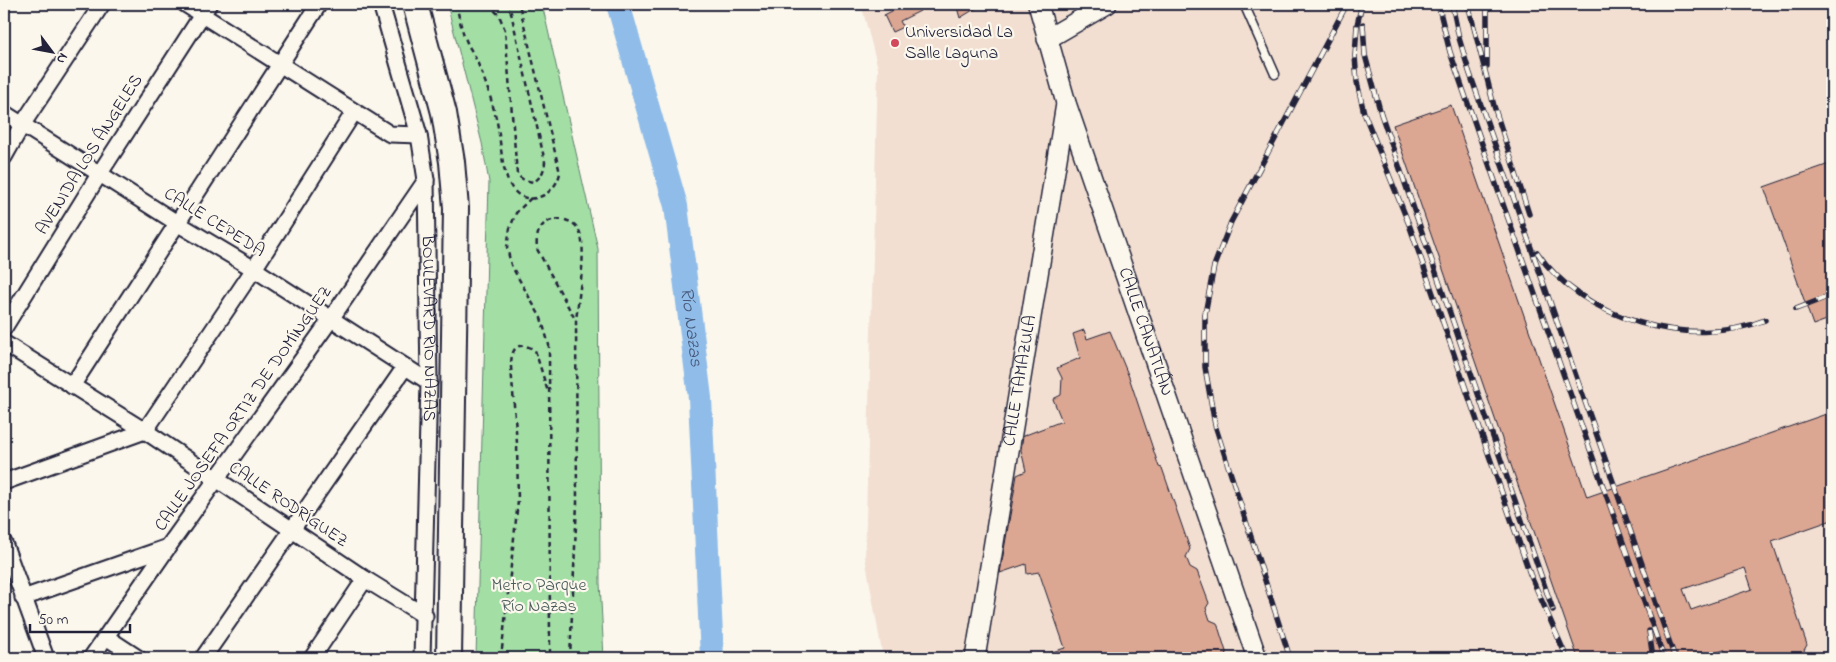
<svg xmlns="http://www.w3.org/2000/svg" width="1836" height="662" viewBox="0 0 1836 662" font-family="'Indie Flower',sans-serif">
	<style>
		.built { fill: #f2dfd1 }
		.green { fill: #a3dfa5; stroke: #628070 }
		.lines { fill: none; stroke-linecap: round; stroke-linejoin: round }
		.river { stroke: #8fbce9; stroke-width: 24 }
		.building { fill: #dca792; stroke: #22223b; fill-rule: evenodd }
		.service-casing { stroke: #22223b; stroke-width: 11 }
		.minor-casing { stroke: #22223b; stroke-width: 19 }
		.tertiary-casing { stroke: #22223b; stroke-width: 22 }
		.primary-casing { stroke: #22223b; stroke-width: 28 }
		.path { stroke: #22223b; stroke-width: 2.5; stroke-dasharray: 5 4; stroke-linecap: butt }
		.service { stroke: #fbf7ec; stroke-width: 8 }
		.minor { stroke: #fbf7ec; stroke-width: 15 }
		.tertiary { stroke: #fbf7ec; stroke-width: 19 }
		.primary { stroke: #fbf7ec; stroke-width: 24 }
		.rail-casing { stroke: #22223b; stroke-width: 5.5 }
		.rail { stroke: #fbf7ec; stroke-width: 4; stroke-dasharray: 11; stroke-linecap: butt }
		.poi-dot { fill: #d1495b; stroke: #fbf7ec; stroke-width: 2 }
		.labels { text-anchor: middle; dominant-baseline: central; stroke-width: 4.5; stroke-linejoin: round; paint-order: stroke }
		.poi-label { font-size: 18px; fill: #22223b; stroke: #fbf7ec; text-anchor: start }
		.street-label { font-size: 18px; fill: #22223b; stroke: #fbf7ec }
		.park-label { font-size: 18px; fill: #495b5b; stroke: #fbf7ec }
		.water-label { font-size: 19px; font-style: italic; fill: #485878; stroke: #fbf7ec }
	</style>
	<rect width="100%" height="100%" fill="#fbf7ec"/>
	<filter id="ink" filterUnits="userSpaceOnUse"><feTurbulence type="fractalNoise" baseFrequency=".02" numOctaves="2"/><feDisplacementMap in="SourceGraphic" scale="10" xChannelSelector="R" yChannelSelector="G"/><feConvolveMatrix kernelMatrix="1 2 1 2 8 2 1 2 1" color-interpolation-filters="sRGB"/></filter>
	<g filter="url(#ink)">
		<path class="built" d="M 861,4 L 1832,4 L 1832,658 L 883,658 L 865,557 L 878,68 Z"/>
		<path class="green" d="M 447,4 L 542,4 L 598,249 L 600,583 L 604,658 L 476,658 L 489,182 L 482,143 Z"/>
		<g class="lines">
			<path class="river" id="s1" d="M 618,4 L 676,206 L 700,398 L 712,658"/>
		</g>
		<path class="building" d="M 906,4 L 916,4 L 920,11 L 900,21 L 903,27 L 892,32 L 884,15 Z
			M 956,4 L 983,4 L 960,18 Z
			M 1451,105 L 1587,497 L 1832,412 L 1832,520 L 1772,541 L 1807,645 L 1804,650 L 1807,658 L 1726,658 L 1724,650 L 1699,658 L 1578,658 L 1393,125 ZM 1745,568 L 1752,589 L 1691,610 L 1683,589 Z
			M 1832,163 L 1832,318 L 1813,325 L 1764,187 Z
			M 1084,330 L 1087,339 L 1110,331 L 1129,377 L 1159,467 L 1162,468 L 1190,549 L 1186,557 L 1190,567 L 1197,571 L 1209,603 L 1206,608 L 1210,620 L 1217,623 L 1228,658 L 1040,658 L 1039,656 L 1065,648 L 1039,572 L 1027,574 L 1026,564 L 1000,573 L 1017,475 L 1026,471 L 1021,450 L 1023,436 L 1062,421 L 1053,399 L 1061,395 L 1062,378 L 1057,368 L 1080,358 L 1073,334 Z"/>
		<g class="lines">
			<defs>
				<path id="service" d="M 1244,4 L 1275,74"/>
				<g id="minor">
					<path d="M 185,4 L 390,134 L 419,135"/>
					<path id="s2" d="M 381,4 L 419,135 L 426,180 L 429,382 L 422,658"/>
					<path d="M 4,113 L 177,223 L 254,269 L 429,382"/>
					<path d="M 4,157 L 22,125 L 102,4"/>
					<path d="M 4,328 L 100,173 L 209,4"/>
					<path d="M 4,343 L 145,431 L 365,579 L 425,616"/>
					<path d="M 72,386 L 319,4"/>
					<path d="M 4,482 L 145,431 L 254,269 L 354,112"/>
					<path d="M 4,543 L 46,658"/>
					<path d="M 23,598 L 168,547"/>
					<path d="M 106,637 L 138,658"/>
					<path d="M 91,658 L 168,547 L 331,319 L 426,180"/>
					<path d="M 203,658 L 405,367"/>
					<path d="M 312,658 L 365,579"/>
				</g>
				<g id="tertiary">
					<path id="s3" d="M 1038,4 L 1066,103 L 1257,658"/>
					<path d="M 1047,39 L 1107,4"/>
					<path id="s4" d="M 975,658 L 1066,104"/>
				</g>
				<path id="primary" d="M 415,4 L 444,113 L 452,162 L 456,208 L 449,658"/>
			</defs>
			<use href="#service" class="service-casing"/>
			<use href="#minor" class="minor-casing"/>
			<use href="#tertiary" class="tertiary-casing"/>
			<use href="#primary" class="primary-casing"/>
			<path class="path" d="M 456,4 C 459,16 461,29 466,40 C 468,46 472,51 475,57 C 484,77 491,97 496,118 C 501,137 501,170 510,185 C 524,210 555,197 560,173 L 519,4
				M 488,4 L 499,15 L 505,30 L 517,174 C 521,180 527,181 534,182 C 542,176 544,171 545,162 L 509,4
				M 917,5 L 919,4
				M 531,198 L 516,213 L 510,228 L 507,247 L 511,265 L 541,318 L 549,345 L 550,658
				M 501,658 L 518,501 L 517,443 L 511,367 C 511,348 517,340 535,350 L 548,392
				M 570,658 L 577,503 L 576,321 L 537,249 C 536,240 537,230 544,224 C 555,215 576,219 580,233 C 587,251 578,299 576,321"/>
			<use href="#service" class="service"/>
			<use href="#minor" class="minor"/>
			<use href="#tertiary" class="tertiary"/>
			<use href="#primary" class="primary"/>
			<defs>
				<path id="rail" d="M 1362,4 L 1357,25 L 1355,56 L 1357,82 L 1364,113 L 1410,227 L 1530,574 L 1567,658
					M 1438,4 L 1450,52 L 1498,190 L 1664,658
					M 1452,4 L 1459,38 L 1469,71 L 1675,658
					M 1468,4 L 1494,106 L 1529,214
					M 1487,4 L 1487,66
					M 1363,24 L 1365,55 L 1381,114 L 1553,610
					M 1537,252 C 1582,320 1690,350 1765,320
					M 1796,309 L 1832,295
					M 1649,631 L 1653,658
					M 1290,658 L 1215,425 L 1205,367 L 1205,314 L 1214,266 L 1231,222 L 1347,4"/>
			</defs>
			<use href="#rail" class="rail-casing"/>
			<use href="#rail" class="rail"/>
		</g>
	</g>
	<circle class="poi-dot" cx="895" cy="43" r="5"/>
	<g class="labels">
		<g class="poi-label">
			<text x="905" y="33">Universidad La<tspan x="905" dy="21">Salle Laguna</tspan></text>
		</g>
		<g class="street-label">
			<text transform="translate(90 155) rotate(-58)">AVENIDA LOS ÁNGELES</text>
			<text transform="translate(214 223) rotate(32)">CALLE CEPEDA</text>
			<text stroke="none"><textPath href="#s2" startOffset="330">BOULEVARD RÍO NAZAS</textPath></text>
			<text stroke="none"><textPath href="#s3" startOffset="345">CALLE CANATLÁN</textPath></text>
			<text stroke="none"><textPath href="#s4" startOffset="281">CALLE TAMAZULA</textPath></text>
			<text transform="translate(244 409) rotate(-55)">CALLE JOSEFA ORTIZ DE DOMÍNGUEZ</text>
			<text transform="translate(288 505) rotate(34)">CALLE RODRÍGUEZ</text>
		</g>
		<g class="park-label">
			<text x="539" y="586">Metro Parque<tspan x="539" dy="21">Río Nazas</tspan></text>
		</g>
		<g class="water-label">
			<text stroke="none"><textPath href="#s1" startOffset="332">Río Nazas</textPath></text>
		</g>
	</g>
	<rect width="1836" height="662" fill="none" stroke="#fbf7ec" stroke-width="20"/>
	<rect x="10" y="10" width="1816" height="642" fill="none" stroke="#22223b" stroke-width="2" filter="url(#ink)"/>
	<g transform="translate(52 52) rotate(122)" stroke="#fbf7ec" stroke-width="4" paint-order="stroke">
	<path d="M0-4L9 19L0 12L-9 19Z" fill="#22223b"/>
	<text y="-8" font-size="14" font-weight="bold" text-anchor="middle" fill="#22223b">N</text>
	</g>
	<path d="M30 624v8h100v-8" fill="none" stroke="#22223b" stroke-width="2.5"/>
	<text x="38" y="624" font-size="15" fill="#22223b" stroke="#fbf7ec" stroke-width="4" paint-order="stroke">50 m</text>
</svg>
